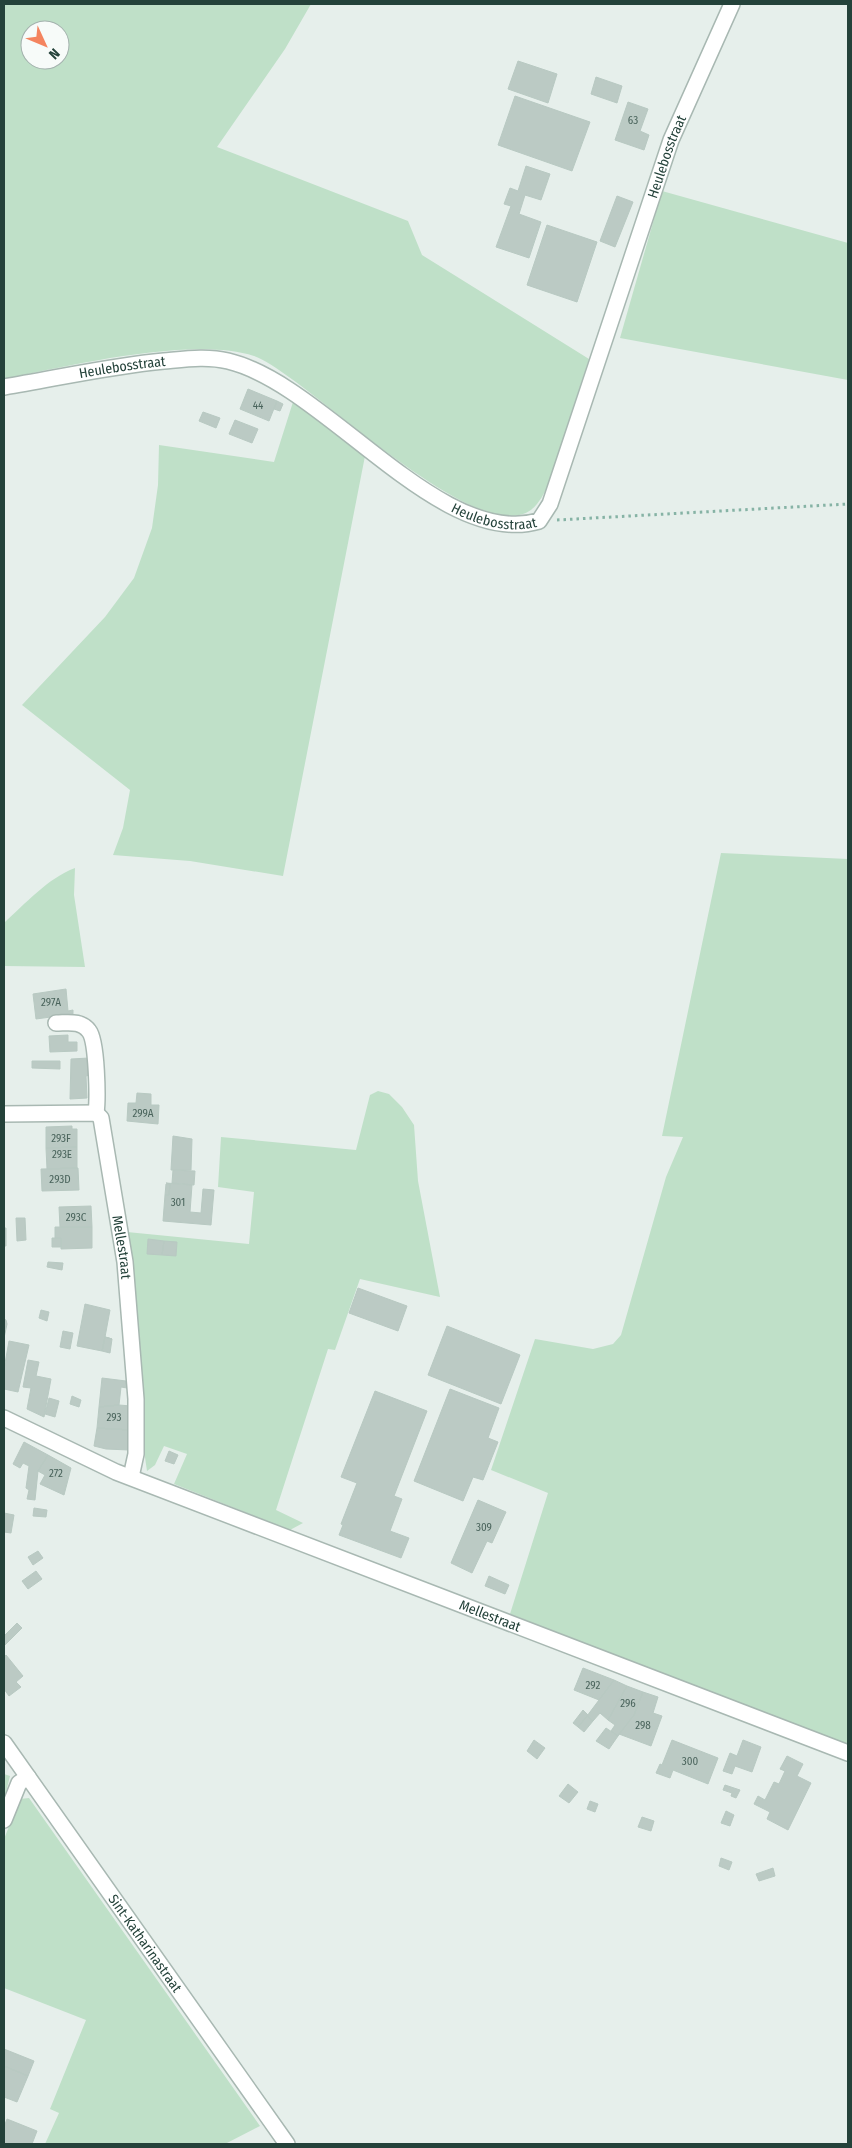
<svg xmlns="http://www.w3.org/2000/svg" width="852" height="2148" viewBox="0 0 852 2148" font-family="'Fira Sans Condensed',sans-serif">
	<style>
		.green { fill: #bfe0c8; fill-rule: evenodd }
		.building { fill: #bbcac4; stroke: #b8c9c2 }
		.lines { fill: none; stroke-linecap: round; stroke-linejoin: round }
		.minor-casing { stroke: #a8b8b2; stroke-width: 18 }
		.path { stroke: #86b3a5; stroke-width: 3; stroke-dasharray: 2.5 4; stroke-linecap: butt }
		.minor { stroke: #fff; stroke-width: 15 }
		.labels { text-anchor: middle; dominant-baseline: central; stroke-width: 5; stroke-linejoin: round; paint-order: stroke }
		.number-label { font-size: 11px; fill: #4a645c }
		.street-label { font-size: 14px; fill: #24423a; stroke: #f7fbf9 }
	</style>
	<rect width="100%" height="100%" fill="#e6efeb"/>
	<path class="green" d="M 4,4 L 311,4 L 285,49 L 217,147 L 408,221 L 422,255 L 589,359 C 580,388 570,416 561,445 C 555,465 550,488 537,504 C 489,565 303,372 254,356 C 193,336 68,366 4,379 ZM 30,30 L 60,30 L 60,60 L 30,60 Z
		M 662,191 L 848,243 L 848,380 L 620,338 Z
		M 293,402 L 365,456 L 283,876 L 190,861 L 113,855 L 123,828 L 130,790 L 22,705 L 105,617 L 134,578 L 152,528 L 158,485 L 159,445 L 274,462 Z
		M 721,853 L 848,859 L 848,1745 L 510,1614 L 548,1493 L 491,1470 L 535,1339 L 593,1349 L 613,1344 L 621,1335 L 666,1177 L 683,1137 L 662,1136 Z
		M 75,868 L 74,895 L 85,967 L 4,966 L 4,923 C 25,904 48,878 75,868 Z
		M 378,1091 L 389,1094 L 402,1107 L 414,1125 L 418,1181 L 440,1297 L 360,1279 L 335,1350 L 328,1349 L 276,1510 L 303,1523 L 290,1530 L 174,1484 L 187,1454 L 164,1446 L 155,1465 L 147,1471 L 142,1437 L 144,1408 L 127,1232 L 249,1244 L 254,1192 L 218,1187 L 221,1137 L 356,1150 L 370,1095 Z
		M 4,1774 L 10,1776 L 4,1800 Z
		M 29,1798 L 260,2126 L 225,2144 L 45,2144 L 59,2113 L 50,2109 L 86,2020 L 4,1988 L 4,1839 L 20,1799 Z"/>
	<path class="building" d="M 518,61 L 557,74 L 548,103 L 508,89 Z
		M 596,77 L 622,86 L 617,103 L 591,94 Z
		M 515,96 L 590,122 L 572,171 L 498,145 Z
		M 628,102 L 648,109 L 640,131 L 649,135 L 644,150 L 615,140 Z
		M 526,166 L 550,174 L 541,200 L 525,195 L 519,214 L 541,222 L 529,258 L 496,247 L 511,206 L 504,204 L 510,188 L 518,191 Z
		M 617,196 L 633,202 L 615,247 L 600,241 Z
		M 547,225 L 597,242 L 577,302 L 527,285 Z
		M 248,389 L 277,401 L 269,421 L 240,409 Z
		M 277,401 L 283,404 L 280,411 L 274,409 Z
		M 203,412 L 220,418 L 216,428 L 199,421 Z
		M 235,420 L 258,429 L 252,443 L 229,434 Z
		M 66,989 L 68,1011 L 73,1010 L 73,1014 L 36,1019 L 33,994 Z
		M 68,1035 L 68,1042 L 77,1042 L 77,1051 L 50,1052 L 49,1036 Z
		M 89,1058 L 90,1075 L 86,1076 L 87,1098 L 70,1099 L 71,1059 Z
		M 32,1061 L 60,1061 L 60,1069 L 32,1068 Z
		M 137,1093 L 151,1094 L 151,1105 L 159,1105 L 158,1124 L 127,1121 L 128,1103 L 136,1103 Z
		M 72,1126 L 72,1129 L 77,1129 L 77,1147 L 46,1148 L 46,1127 Z
		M 173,1136 L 192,1139 L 191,1170 L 171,1170 Z
		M 77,1147 L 77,1168 L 47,1169 L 46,1148 Z
		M 78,1168 L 79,1190 L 42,1191 L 41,1169 Z
		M 173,1170 L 195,1171 L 194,1185 L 172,1183 Z
		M 166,1183 L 192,1185 L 190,1212 L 201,1213 L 203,1189 L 214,1190 L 211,1225 L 163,1221 L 165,1195 L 169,1195 L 170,1184 Z
		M 166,1184 L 170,1184 L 169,1195 L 165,1195 Z
		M 91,1206 L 92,1227 L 60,1227 L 59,1207 Z
		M 16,1218 L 25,1218 L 26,1240 L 17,1241 Z
		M 55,1227 L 92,1227 L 92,1248 L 61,1249 L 61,1238 L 55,1238 Z
		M 4,1228 L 6,1228 L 6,1246 L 4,1246 Z
		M 52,1238 L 61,1238 L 61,1247 L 52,1247 Z
		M 148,1239 L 164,1241 L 162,1255 L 147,1254 Z
		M 164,1241 L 177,1242 L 176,1256 L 162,1255 Z
		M 48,1262 L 63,1263 L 62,1270 L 47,1267 Z
		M 358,1288 L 407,1306 L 398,1331 L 349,1313 Z
		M 85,1304 L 110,1310 L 105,1337 L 112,1339 L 105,1337 L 102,1351 L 77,1346 Z
		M 41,1310 L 49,1312 L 47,1321 L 39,1318 Z
		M 4,1319 L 6,1320 L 7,1324 L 4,1338 Z
		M 447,1326 L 520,1355 L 501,1404 L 428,1375 Z
		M 63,1331 L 73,1333 L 70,1349 L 60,1347 Z
		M 105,1337 L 112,1339 L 110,1353 L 102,1351 Z
		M 9,1341 L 29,1345 L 18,1392 L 4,1389 L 4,1369 Z
		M 28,1360 L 39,1362 L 36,1376 L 51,1379 L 44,1417 L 27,1409 L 31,1388 L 23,1387 Z
		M 102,1378 L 126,1381 L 127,1388 L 121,1387 L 119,1405 L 99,1407 Z
		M 450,1389 L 499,1408 L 488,1438 L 498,1442 L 483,1480 L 473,1477 L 463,1501 L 414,1481 Z
		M 375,1391 L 427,1411 L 394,1496 L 402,1499 L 390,1531 L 409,1538 L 401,1558 L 339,1535 L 343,1525 L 341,1524 L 357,1483 L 341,1477 Z
		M 72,1396 L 81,1400 L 79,1407 L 70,1404 Z
		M 49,1398 L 59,1401 L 55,1417 L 45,1414 Z
		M 119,1405 L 131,1406 L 130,1430 L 97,1428 L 99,1407 Z
		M 97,1428 L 130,1430 L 129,1450 L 106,1449 L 94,1446 Z
		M 24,1442 L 48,1455 L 38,1471 L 35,1500 L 27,1499 L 29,1490 L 26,1488 L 29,1466 L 23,1463 L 20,1468 L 13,1464 Z
		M 169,1451 L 178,1455 L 174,1464 L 165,1461 Z
		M 48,1455 L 71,1468 L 64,1495 L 40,1484 L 45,1475 L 38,1471 Z
		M 478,1500 L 506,1512 L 492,1543 L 487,1541 L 472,1573 L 451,1563 Z
		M 34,1508 L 47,1510 L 46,1517 L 33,1516 Z
		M 4,1513 L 14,1515 L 11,1533 L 4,1532 Z
		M 38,1551 L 43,1558 L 33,1565 L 28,1557 Z
		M 36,1571 L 42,1579 L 28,1589 L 22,1581 Z
		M 489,1576 L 509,1585 L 505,1594 L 485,1586 Z
		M 17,1623 L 22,1628 L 4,1646 L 4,1636 Z
		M 6,1655 L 23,1676 L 16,1682 L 21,1687 L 9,1696 L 4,1689 L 4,1657 Z
		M 583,1668 L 614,1680 L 599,1700 L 574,1690 Z
		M 614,1680 L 627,1686 L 608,1720 L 600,1713 L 593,1721 L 587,1716 Z
		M 627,1686 L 643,1692 L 634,1715 L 618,1736 L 611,1731 L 615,1725 L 608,1720 Z
		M 643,1692 L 658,1697 L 653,1713 L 662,1716 L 651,1746 L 619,1734 L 634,1715 Z
		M 583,1710 L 588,1715 L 578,1727 L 573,1723 Z
		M 587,1716 L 593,1721 L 584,1732 L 578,1727 Z
		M 606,1728 L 618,1736 L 609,1749 L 596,1741 Z
		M 534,1740 L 545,1748 L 537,1759 L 527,1751 Z
		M 672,1740 L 718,1758 L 708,1784 L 673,1770 L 670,1778 L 656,1773 L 660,1764 L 662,1765 Z
		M 743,1740 L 761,1747 L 752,1772 L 735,1766 L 732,1774 L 723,1771 L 730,1753 L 737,1756 Z
		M 787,1756 L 803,1764 L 797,1776 L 811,1783 L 788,1830 L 767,1819 L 770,1812 L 754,1804 L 758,1796 L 765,1800 L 774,1782 L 779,1784 L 785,1771 L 780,1769 Z
		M 568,1784 L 578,1792 L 569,1803 L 559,1796 Z
		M 725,1785 L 740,1790 L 736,1798 L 731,1796 L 732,1793 L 723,1790 Z
		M 590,1801 L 598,1804 L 595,1812 L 587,1809 Z
		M 726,1811 L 734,1815 L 730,1826 L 721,1823 Z
		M 642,1817 L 654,1821 L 651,1831 L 638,1827 Z
		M 721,1858 L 732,1862 L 729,1870 L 719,1866 Z
		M 773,1868 L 775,1876 L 759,1881 L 756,1874 Z
		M 4,2049 L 34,2061 L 28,2076 L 4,2066 Z
		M 4,2066 L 28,2076 L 17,2102 L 4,2097 Z
		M 7,2119 L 37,2131 L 32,2144 L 4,2144 L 4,2127 Z"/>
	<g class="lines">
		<defs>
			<g id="minor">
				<path id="s1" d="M 4,387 C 58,378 110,366 164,361 C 186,359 207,356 228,361 C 325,384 440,550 539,521 L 550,504 L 671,140 L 732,4"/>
				<path d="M 56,1023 C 68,1023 81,1020 89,1031 C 97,1041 98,1099 96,1113"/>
				<path id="s2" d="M 4,1114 L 96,1113 L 101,1118 L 125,1262 L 136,1399 L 136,1454 L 131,1477"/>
				<path id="s3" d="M 4,1418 L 116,1472 L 848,1753"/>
				<path id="s4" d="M 4,1743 L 287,2144"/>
				<path d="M 4,1820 L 19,1783 L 28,1777"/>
			</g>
		</defs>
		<use href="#minor" class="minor-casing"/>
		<path class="path" d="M 557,520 L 848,504"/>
		<use href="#minor" class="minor"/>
	</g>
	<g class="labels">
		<g class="number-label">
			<text x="633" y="120">63</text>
			<text x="258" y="405">44</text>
			<text x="51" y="1002">297A</text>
			<text x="143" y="1113">299A</text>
			<text x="61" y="1138">293F</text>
			<text x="62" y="1154">293E</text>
			<text x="60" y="1179">293D</text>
			<text x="178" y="1202">301</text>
			<text x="76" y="1217">293C</text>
			<text x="114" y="1417">293</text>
			<text x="56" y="1473">272</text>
			<text x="484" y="1527">309</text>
			<text x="593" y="1685">292</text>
			<text x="628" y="1703">296</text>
			<text x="643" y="1725">298</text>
			<text x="690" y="1761">300</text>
		</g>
		<g class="street-label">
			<text stroke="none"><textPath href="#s1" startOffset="972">Heulebosstraat</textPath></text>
			<text stroke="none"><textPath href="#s1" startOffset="120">Heulebosstraat</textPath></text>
			<text stroke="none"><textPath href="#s1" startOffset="539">Heulebosstraat</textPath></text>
			<text stroke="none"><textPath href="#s2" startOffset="230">Mellestraat</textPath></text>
			<text stroke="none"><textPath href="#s3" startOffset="525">Mellestraat</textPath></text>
			<text stroke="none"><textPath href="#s4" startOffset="245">Sint-Katharinastraat</textPath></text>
		</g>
	</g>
	<rect width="852" height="2148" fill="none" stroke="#24423a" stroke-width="10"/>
	<g transform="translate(45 45) rotate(134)"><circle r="24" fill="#f7fbf9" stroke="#a3b1ad"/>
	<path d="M0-4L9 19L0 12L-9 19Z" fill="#f4845f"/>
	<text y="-8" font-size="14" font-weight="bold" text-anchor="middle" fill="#24423a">N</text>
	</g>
</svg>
